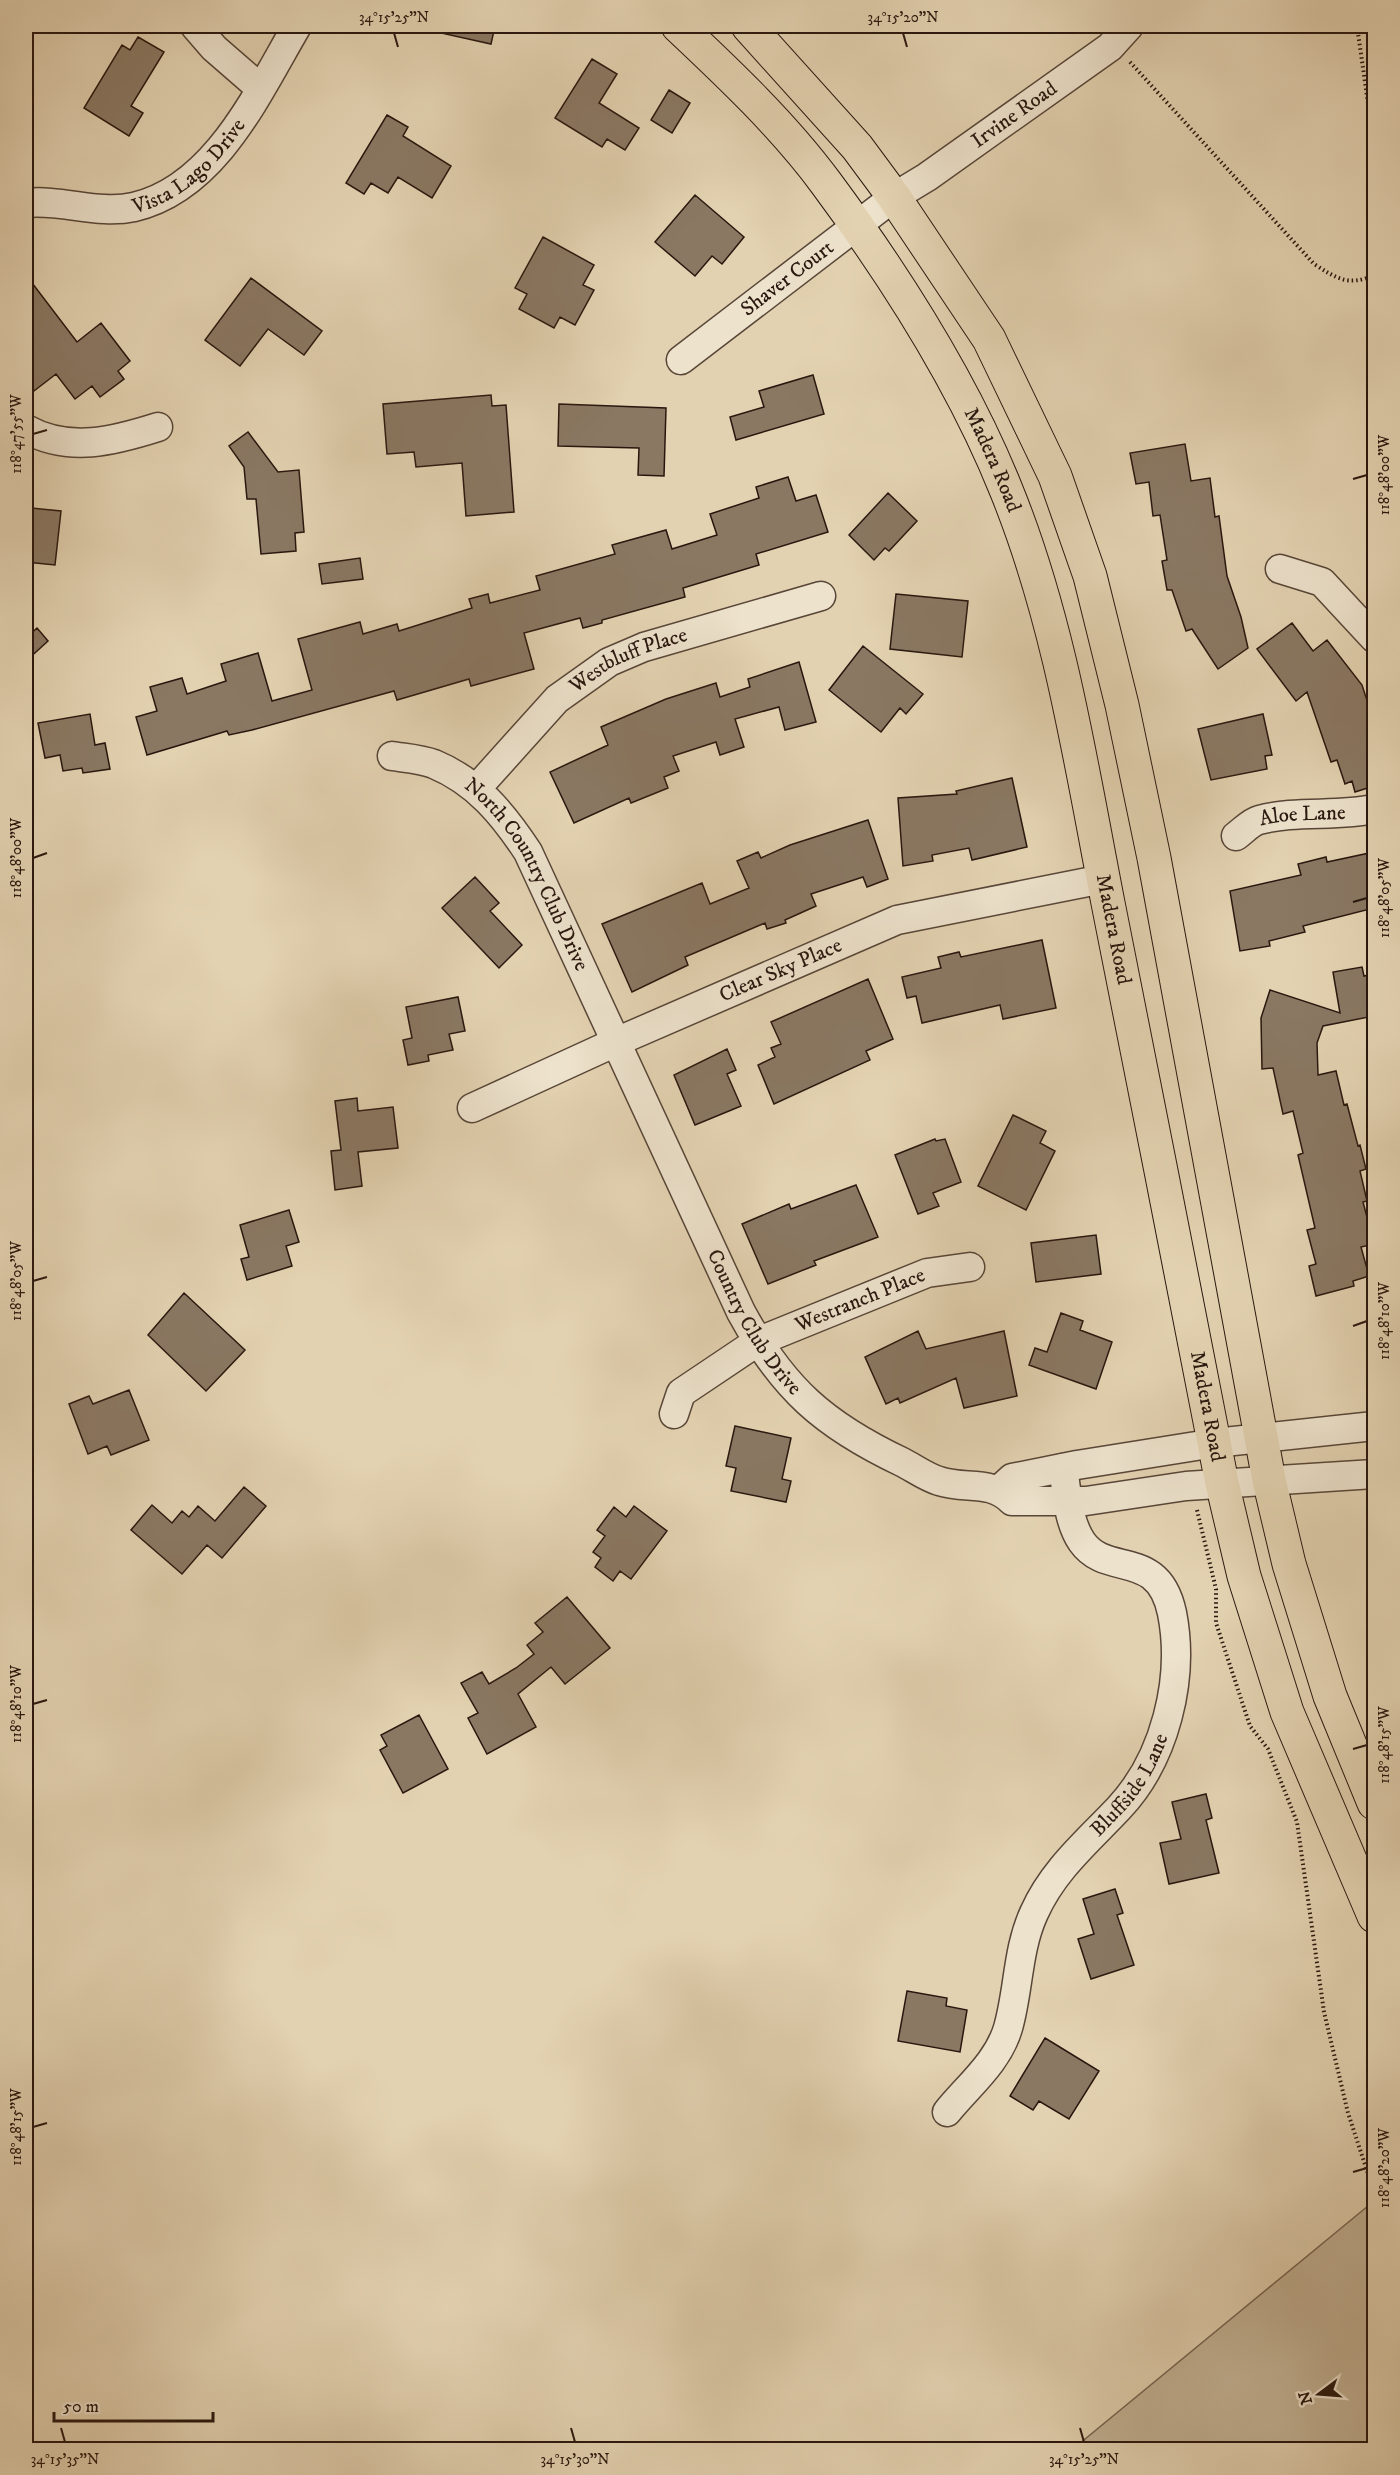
<svg xmlns="http://www.w3.org/2000/svg" width="1400" height="2475" viewBox="0 0 1400 2475" font-family="'IM FELL DW Pica',serif">
	<style>
		.green { fill: #c3b295; stroke: #766452; stroke-width: 1.5 }
		.building { fill: #8a7863; stroke: #29170f; stroke-width: 1.5 }
		.lines { fill: none; stroke-linecap: round; stroke-linejoin: round }
		.minor-casing { stroke: #584638; stroke-width: 31 }
		.major-casing { stroke: #29170f; stroke-width: 35 }
		.path { stroke: #29170f; stroke-width: 4; stroke-dasharray: 1.5 3; stroke-linecap: butt }
		.minor { stroke: #ede2cc; stroke-width: 28 }
		.major { stroke: #e3d2b1; stroke-width: 33 }
		.ticks { fill: none; stroke: #29170f; stroke-width: 2 }
		.labels { text-anchor: middle; dominant-baseline: central; stroke-width: 4.5; stroke-linejoin: round; paint-order: stroke }
		.street-label { font-size: 21px; fill: #29170f; stroke: #ede2cc }
		.neatline { fill: none; stroke: #29170f; stroke-width: 2 }
		.ticks-label { font-size: 15px; text-anchor: middle; fill: #29170f }
	</style>
	<rect width="100%" height="100%" fill="#e3d2b1"/>
	<filter id="stains"><feTurbulence type="fractalNoise" baseFrequency=".00333" numOctaves="4"/><feColorMatrix values="0 0 0 0 .2 0 0 0 0 .09 0 0 0 0 .02 0 0 0 .5 -.17"/></filter>
	<radialGradient id="worn" r=".72"><stop offset=".6" stop-color="#630" stop-opacity="0"/><stop offset="1" stop-color="#630" stop-opacity=".3"/></radialGradient>
	<path class="green" d="M 1374,2201 L 1374,2449 L 1073,2449 Z"/>
	<path class="building" d="M 441,26 L 495,26 L 491,44 L 441,33 Z
		M 138,37 L 164,52 L 131,106 L 143,113 L 129,136 L 84,108 L 122,45 L 130,50 Z
		M 592,59 L 617,74 L 599,103 L 639,128 L 625,150 L 607,139 L 602,147 L 555,118 Z
		M 669,90 L 690,103 L 672,133 L 651,120 Z
		M 387,115 L 408,127 L 403,136 L 451,166 L 432,198 L 398,177 L 388,193 L 371,183 L 364,194 L 346,183 Z
		M 695,195 L 744,237 L 722,264 L 712,256 L 695,276 L 655,242 Z
		M 543,237 L 594,265 L 583,285 L 594,290 L 575,325 L 560,317 L 554,328 L 519,309 L 527,294 L 515,288 Z
		M 26,275 L 77,342 L 101,323 L 130,361 L 118,371 L 124,379 L 100,397 L 92,386 L 75,399 L 56,374 L 34,391 L 26,379 Z
		M 251,278 L 322,331 L 304,355 L 268,329 L 240,366 L 205,340 Z
		M 813,375 L 824,414 L 736,440 L 730,417 L 764,407 L 759,391 Z
		M 491,395 L 492,406 L 506,405 L 514,512 L 466,516 L 462,463 L 416,467 L 414,452 L 387,454 L 383,404 Z
		M 559,404 L 666,408 L 664,476 L 638,475 L 639,448 L 558,446 Z
		M 248,432 L 278,472 L 299,470 L 304,532 L 295,533 L 296,551 L 261,554 L 256,499 L 247,499 L 244,467 L 229,446 Z
		M 1185,444 L 1191,481 L 1210,478 L 1215,517 L 1219,516 L 1227,576 L 1241,617 L 1248,648 L 1218,669 L 1192,629 L 1186,631 L 1172,590 L 1167,590 L 1162,561 L 1167,560 L 1160,515 L 1153,516 L 1149,482 L 1136,484 L 1130,453 Z
		M 788,477 L 796,501 L 816,495 L 828,532 L 756,554 L 759,565 L 683,588 L 685,597 L 602,620 L 602,623 L 583,628 L 580,618 L 524,633 L 534,669 L 471,686 L 469,679 L 397,700 L 394,691 L 252,730 L 229,735 L 227,731 L 147,755 L 136,717 L 157,711 L 150,687 L 182,678 L 187,694 L 226,681 L 221,664 L 258,653 L 272,701 L 312,690 L 298,639 L 360,622 L 363,634 L 397,624 L 399,631 L 472,608 L 469,599 L 488,594 L 490,603 L 540,590 L 536,576 L 615,554 L 612,545 L 666,530 L 672,549 L 717,535 L 710,514 L 759,498 L 756,487 Z
		M 888,493 L 917,521 L 889,551 L 885,548 L 874,560 L 849,535 Z
		M 31,508 L 61,511 L 55,565 L 26,562 L 26,521 L 29,521 Z
		M 360,558 L 363,579 L 322,584 L 319,564 Z
		M 896,594 L 968,601 L 962,657 L 890,649 Z
		M 1292,623 L 1313,651 L 1327,640 L 1362,685 L 1374,722 L 1374,786 L 1355,792 L 1352,781 L 1345,784 L 1337,760 L 1331,762 L 1307,692 L 1296,701 L 1257,649 Z
		M 37,628 L 48,641 L 26,661 L 26,638 Z
		M 863,646 L 923,694 L 906,714 L 900,708 L 881,732 L 829,690 Z
		M 799,662 L 816,722 L 785,730 L 779,707 L 735,719 L 744,747 L 720,755 L 716,742 L 673,756 L 679,771 L 664,777 L 668,788 L 631,803 L 629,798 L 574,823 L 550,772 L 608,745 L 601,727 L 666,699 L 716,683 L 720,697 L 750,687 L 748,679 Z
		M 90,714 L 95,745 L 105,743 L 110,769 L 83,773 L 82,768 L 63,771 L 60,755 L 45,758 L 38,723 Z
		M 1263,714 L 1272,755 L 1265,756 L 1267,769 L 1211,780 L 1198,729 Z
		M 1012,778 L 1027,847 L 972,860 L 969,848 L 932,855 L 933,861 L 903,866 L 898,798 L 957,794 L 956,791 Z
		M 868,820 L 888,879 L 867,887 L 863,877 L 811,894 L 816,906 L 785,920 L 786,923 L 767,929 L 765,923 L 685,957 L 688,965 L 632,992 L 602,924 L 702,883 L 710,904 L 749,888 L 737,861 L 758,852 L 761,858 L 790,845 Z
		M 1374,852 L 1374,908 L 1303,926 L 1305,932 L 1269,941 L 1270,946 L 1240,951 L 1230,891 L 1301,875 L 1298,864 L 1326,857 L 1327,862 Z
		M 475,877 L 499,903 L 490,911 L 522,945 L 499,968 L 442,908 Z
		M 1042,940 L 1056,1008 L 1003,1019 L 1000,1005 L 922,1023 L 916,996 L 907,998 L 902,977 L 941,968 L 938,957 L 959,952 L 961,957 Z
		M 1362,967 L 1364,976 L 1374,974 L 1374,1016 L 1323,1026 L 1317,1043 L 1318,1075 L 1336,1071 L 1344,1105 L 1347,1104 L 1358,1146 L 1360,1145 L 1366,1169 L 1360,1171 L 1367,1201 L 1363,1202 L 1374,1244 L 1361,1247 L 1369,1276 L 1353,1281 L 1354,1286 L 1316,1296 L 1309,1266 L 1316,1264 L 1307,1230 L 1315,1228 L 1298,1155 L 1303,1153 L 1293,1111 L 1283,1114 L 1273,1068 L 1262,1069 L 1261,1018 L 1270,990 L 1340,1013 L 1333,972 Z
		M 868,979 L 893,1039 L 866,1051 L 870,1060 L 774,1104 L 758,1065 L 775,1057 L 771,1048 L 781,1044 L 771,1022 Z
		M 458,997 L 465,1031 L 449,1034 L 453,1050 L 428,1055 L 429,1061 L 408,1065 L 403,1040 L 412,1038 L 406,1007 Z
		M 727,1049 L 736,1070 L 727,1074 L 741,1106 L 695,1125 L 674,1075 Z
		M 357,1098 L 358,1111 L 393,1107 L 398,1148 L 358,1152 L 362,1186 L 335,1190 L 331,1151 L 341,1150 L 335,1101 Z
		M 1013,1115 L 1046,1131 L 1040,1143 L 1055,1151 L 1026,1210 L 978,1186 Z
		M 935,1139 L 936,1141 L 945,1139 L 961,1182 L 933,1193 L 939,1206 L 918,1214 L 895,1155 Z
		M 856,1185 L 878,1237 L 814,1261 L 816,1265 L 768,1284 L 742,1224 L 789,1204 L 791,1209 Z
		M 289,1210 L 299,1242 L 286,1246 L 292,1266 L 247,1280 L 241,1259 L 249,1257 L 240,1225 Z
		M 1096,1235 L 1101,1274 L 1036,1282 L 1031,1243 Z
		M 184,1293 L 245,1350 L 206,1391 L 148,1335 Z
		M 1061,1313 L 1083,1321 L 1080,1330 L 1112,1342 L 1096,1389 L 1029,1365 L 1035,1348 L 1047,1352 Z
		M 918,1331 L 926,1349 L 1004,1331 L 1017,1396 L 964,1408 L 956,1378 L 900,1403 L 898,1398 L 886,1404 L 865,1357 Z
		M 129,1390 L 149,1440 L 111,1455 L 107,1446 L 88,1454 L 69,1404 L 89,1396 L 93,1404 Z
		M 735,1426 L 791,1438 L 782,1479 L 791,1481 L 786,1502 L 731,1491 L 736,1468 L 726,1466 Z
		M 244,1487 L 266,1506 L 222,1558 L 207,1545 L 182,1574 L 131,1530 L 152,1505 L 172,1523 L 182,1511 L 189,1517 L 198,1506 L 215,1521 Z
		M 634,1506 L 667,1531 L 631,1579 L 620,1571 L 613,1581 L 595,1567 L 601,1558 L 593,1552 L 605,1536 L 597,1530 L 614,1507 L 626,1517 Z
		M 567,1597 L 610,1648 L 565,1684 L 551,1667 L 518,1694 L 536,1727 L 487,1754 L 468,1718 L 478,1713 L 461,1683 L 482,1672 L 489,1684 L 516,1668 L 534,1654 L 527,1645 L 543,1632 L 535,1623 Z
		M 419,1715 L 448,1769 L 403,1793 L 380,1750 L 387,1746 L 381,1735 Z
		M 1206,1794 L 1212,1818 L 1206,1820 L 1219,1873 L 1169,1884 L 1160,1843 L 1181,1839 L 1172,1802 Z
		M 1115,1889 L 1123,1913 L 1117,1915 L 1134,1965 L 1091,1979 L 1078,1939 L 1094,1934 L 1083,1899 Z
		M 907,1991 L 947,1998 L 946,2006 L 967,2010 L 960,2052 L 898,2041 Z
		M 1045,2038 L 1099,2071 L 1069,2119 L 1039,2101 L 1033,2110 L 1010,2096 Z"/>
	<g class="lines">
		<defs>
			<g id="minor">
				<path d="M 195,26 L 214,48 L 260,88"/>
				<path id="s1" d="M 26,203 C 62,199 98,215 134,207 C 216,188 258,92 297,26"/>
				<path id="s2" d="M 681,360 L 894,197 L 927,177 L 1110,47 L 1129,26"/>
				<path d="M 26,429 C 69,453 114,441 158,427"/>
				<path d="M 1280,569 L 1322,582 L 1374,638"/>
				<path id="s3" d="M 392,756 C 405,758 421,759 434,764 C 477,782 503,814 528,852 L 741,1312 C 783,1389 824,1425 902,1462 C 914,1468 926,1477 939,1481 C 966,1490 990,1479 1012,1501 L 1086,1501 L 1186,1486 L 1374,1474"/>
				<path id="s4" d="M 477,788 L 557,699 L 609,662 L 644,647 L 821,596"/>
				<path id="s5" d="M 1236,836 C 1243,831 1251,822 1259,820 C 1296,810 1337,817 1374,809"/>
				<path id="s6" d="M 472,1108 L 616,1042 L 897,920 L 1103,879"/>
				<path id="s7" d="M 674,1414 L 681,1393 L 757,1342 L 927,1273 L 970,1267"/>
				<path d="M 1000,1489 L 1012,1478 L 1077,1465 L 1215,1443 L 1374,1426"/>
				<path id="s8" d="M 947,2112 C 969,2085 998,2062 1008,2028 C 1019,1990 1017,1950 1034,1913 C 1053,1870 1087,1842 1119,1808 C 1165,1759 1185,1679 1172,1613 C 1158,1547 1107,1578 1082,1542 C 1068,1522 1067,1492 1063,1468"/>
			</g>
			<g id="major">
				<path id="s9" d="M 678,26 C 729,74 784,126 826,183 C 895,276 964,384 1007,492 C 1060,623 1081,765 1108,903 C 1146,1096 1185,1290 1222,1483 L 1244,1576 L 1287,1712 L 1374,1916"/>
				<path d="M 748,26 L 857,147 L 894,197 L 989,339 L 1055,476 L 1090,576 L 1122,705 L 1154,858 L 1269,1480 L 1289,1564 L 1330,1696 L 1374,1803"/>
			</g>
		</defs>
		<use href="#minor" class="minor-casing"/>
		<use href="#major" class="major-casing"/>
		<path class="path" d="M 1357,26 L 1374,145
			M 1130,62 L 1314,264 C 1336,278 1348,287 1374,275
			M 1197,1510 L 1216,1589 L 1216,1623 L 1250,1726 L 1268,1749 L 1297,1822 L 1324,2012 L 1348,2113 L 1374,2192"/>
		<use href="#minor" class="minor"/>
		<use href="#major" class="major"/>
	</g>
	<path class="ticks" d="M 394,33 L 398,47M 903,33 L 907,47M 33,434 L 47,430M 1353,479 L 1367,475M 33,858 L 47,853M 1353,902 L 1367,898M 33,1281 L 47,1277M 1353,1326 L 1367,1321M 33,1704 L 47,1700M 1353,1749 L 1367,1745M 33,2127 L 47,2123M 1353,2172 L 1367,2168M 61,2428 L 65,2442M 571,2428 L 575,2442M 1080,2428 L 1084,2442"/>
	<g class="labels">
		<g class="street-label">
			<text stroke="none"><textPath href="#s2" startOffset="414">Irvine Road</textPath></text>
			<text stroke="none"><textPath href="#s1" startOffset="178">Vista Lago Drive</textPath></text>
			<text stroke="none"><textPath href="#s2" startOffset="134">Shaver Court</textPath></text>
			<text stroke="none"><textPath href="#s9" startOffset="540">Madera Road</textPath></text>
			<text stroke="none"><textPath href="#s4" startOffset="202">Westbluff Place</textPath></text>
			<text stroke="none"><textPath href="#s5" startOffset="72">Aloe Lane</textPath></text>
			<text stroke="none"><textPath href="#s3" startOffset="192">North Country Club Drive</textPath></text>
			<text stroke="none"><textPath href="#s9" startOffset="1026">Madera Road</textPath></text>
			<text stroke="none"><textPath href="#s6" startOffset="338">Clear Sky Place</textPath></text>
			<text stroke="none"><textPath href="#s7" startOffset="225">Westranch Place</textPath></text>
			<text stroke="none"><textPath href="#s3" startOffset="696">Country Club Drive</textPath></text>
			<text stroke="none"><textPath href="#s9" startOffset="1512">Madera Road</textPath></text>
			<text stroke="none"><textPath href="#s8" startOffset="384">Bluffside Lane</textPath></text>
		</g>
	</g>
	<rect width="1400" height="2475" fill="none" stroke="#e3d2b1" stroke-width="66"/>
	<g transform="translate(1319 2394) rotate(254)" stroke="#ede2cc" stroke-width="4.5" paint-order="stroke">
	<path d="M0-4.5L10 22L0 15L-10 22Z" fill="#29170f"/>
	<text y="-9" font-size="16" font-weight="bold" text-anchor="middle" fill="#29170f">N</text>
	</g>
	<path d="M54 2412v9h159v-9" fill="none" stroke="#29170f" stroke-width="3"/>
	<text x="63" y="2412" font-size="18" fill="#29170f" stroke="#ede2cc" stroke-width="4.5" paint-order="stroke">50 m</text>
	<rect x="33" y="33" width="1334" height="2409" class="neatline"/>
	<g class="ticks-label">
		<text x="394" y="22">34°15'25"N</text>
		<text x="903" y="22">34°15'20"N</text>
		<text transform="translate(16 434) rotate(-90)" y="5">118°47'55"W</text>
		<text transform="translate(1384 475) rotate(-90)" y="5">118°48'00"W</text>
		<text transform="translate(16 858) rotate(-90)" y="5">118°48'00"W</text>
		<text transform="translate(1384 898) rotate(-90)" y="5">118°48'05"W</text>
		<text transform="translate(16 1281) rotate(-90)" y="5">118°48'05"W</text>
		<text transform="translate(1384 1321) rotate(-90)" y="5">118°48'10"W</text>
		<text transform="translate(16 1704) rotate(-90)" y="5">118°48'10"W</text>
		<text transform="translate(1384 1745) rotate(-90)" y="5">118°48'15"W</text>
		<text transform="translate(16 2127) rotate(-90)" y="5">118°48'15"W</text>
		<text transform="translate(1384 2168) rotate(-90)" y="5">118°48'20"W</text>
		<text x="65" y="2464">34°15'35"N</text>
		<text x="575" y="2464">34°15'30"N</text>
		<text x="1084" y="2464">34°15'25"N</text>
	</g>
	<rect width="100%" height="100%" filter="url(#stains)"/>
	<rect width="100%" height="100%" fill="url(#worn)"/>
</svg>
